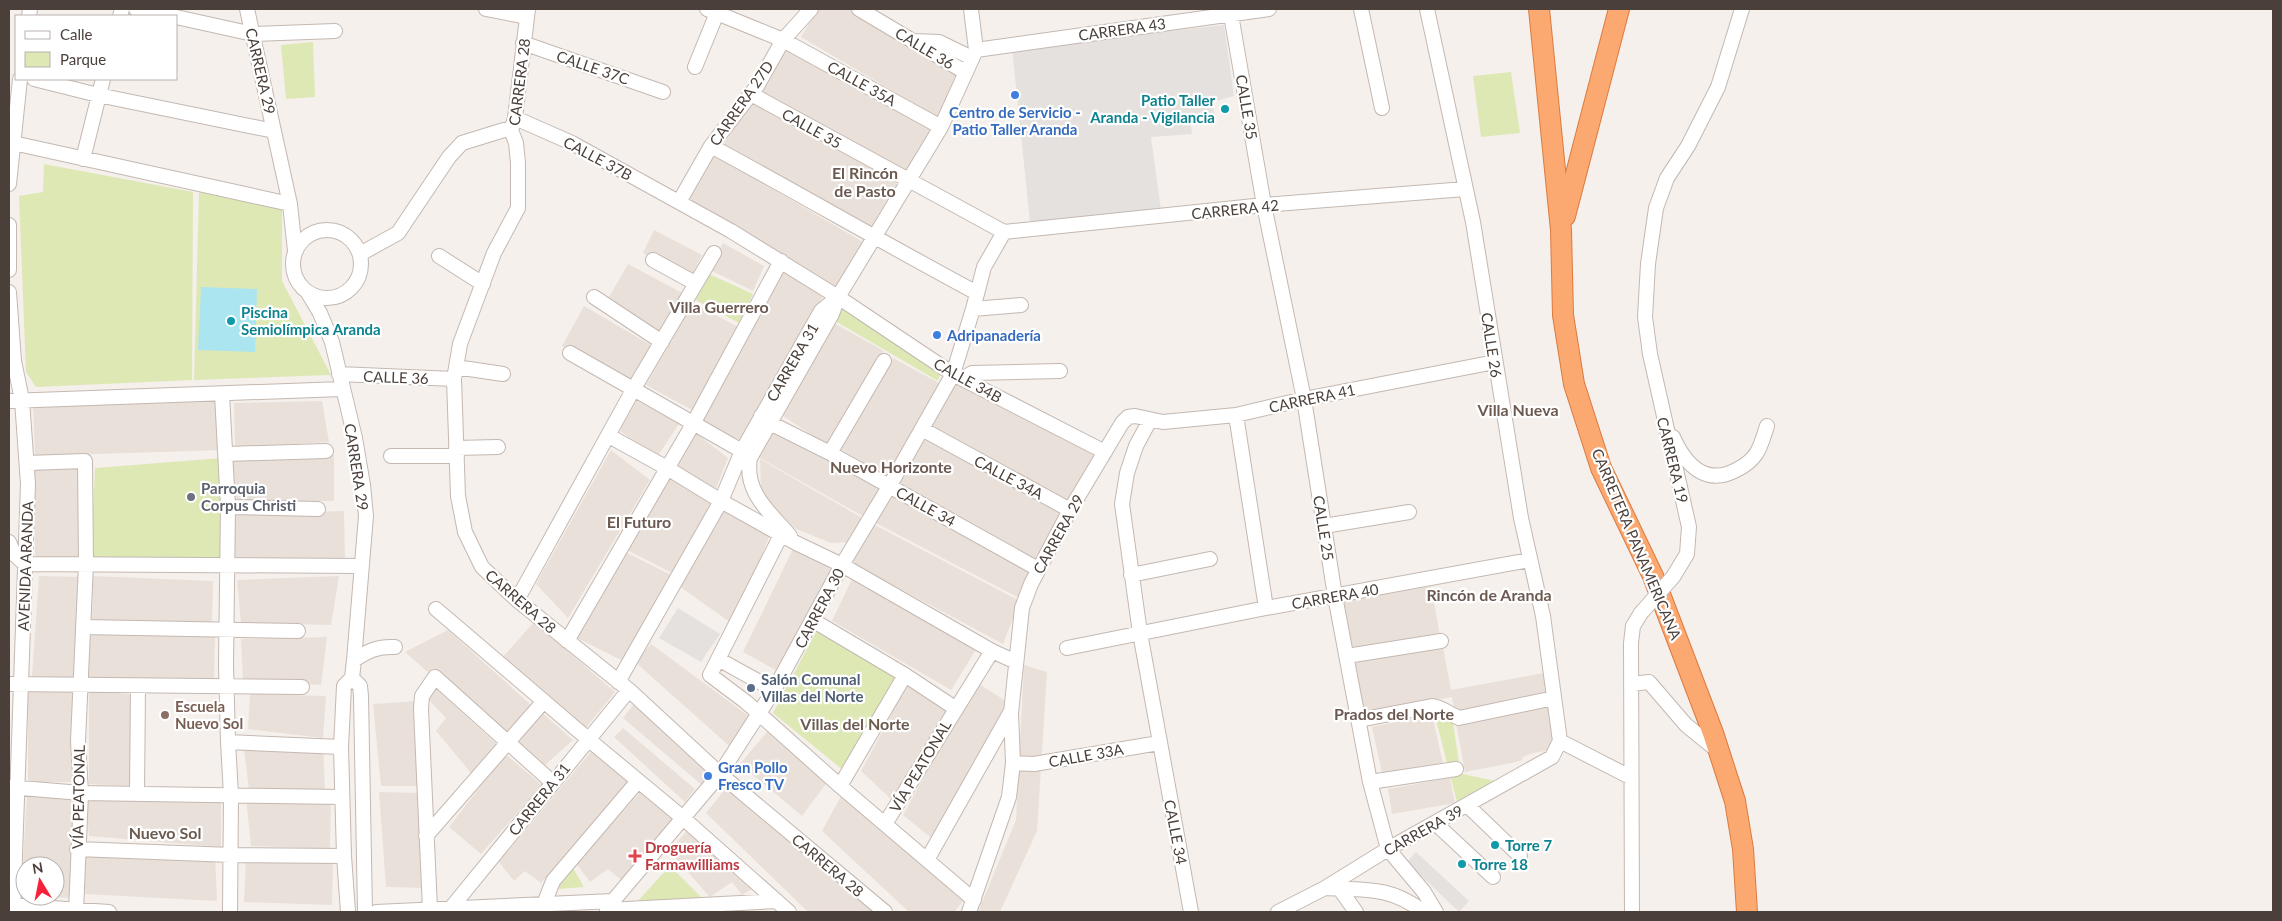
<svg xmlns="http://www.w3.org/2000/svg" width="2282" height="921" viewBox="0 0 2282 921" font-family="Lato,sans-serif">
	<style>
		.residential { fill: #e9e0d9; fill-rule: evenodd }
		.green { fill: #dee8b5 }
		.parking { fill: #e4e1df }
		.water { fill: #aae5f0 }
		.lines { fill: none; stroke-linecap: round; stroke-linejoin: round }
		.minor-casing { stroke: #c4b8b1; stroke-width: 16 }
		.highway-casing { stroke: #dc7a3f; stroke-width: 22 }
		.minor { stroke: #fff; stroke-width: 14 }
		.highway { stroke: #fba970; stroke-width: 20 }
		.minor-bridge-casing { stroke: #c4b8b1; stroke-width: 16; stroke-linecap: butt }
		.minor-bridge { stroke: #fff; stroke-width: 14 }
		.shop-dot { fill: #3f7fe0; stroke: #fff; stroke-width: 2 }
		.culture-dot { fill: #0f9aa8; stroke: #fff; stroke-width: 2 }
		.worship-dot { fill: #6b7280; stroke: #fff; stroke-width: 2 }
		.service-dot { fill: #5c6f8a; stroke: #fff; stroke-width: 2 }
		.education-dot { fill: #8d6e63; stroke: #fff; stroke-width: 2 }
		.health-dot { fill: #e0444e; stroke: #fff; stroke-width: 2 }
		.labels { text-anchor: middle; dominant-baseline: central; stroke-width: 4.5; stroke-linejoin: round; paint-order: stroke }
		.street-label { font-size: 15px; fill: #4a3f39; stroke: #fff }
		.culture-label { font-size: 15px; font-weight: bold; fill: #0d838f; stroke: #fff; text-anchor: start }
		.shop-label { font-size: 15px; font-weight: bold; fill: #366cbe; stroke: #fff; text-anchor: start }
		.worship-label { font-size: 15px; font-weight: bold; fill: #5b616d; stroke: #fff; text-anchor: start }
		.service-label { font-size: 15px; font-weight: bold; fill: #4e5e75; stroke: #fff; text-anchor: start }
		.education-label { font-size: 15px; font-weight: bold; fill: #785e54; stroke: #fff; text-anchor: start }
		.health-label { font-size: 15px; font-weight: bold; fill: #be3a42; stroke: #fff; text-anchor: start }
		.neighbourhood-label { font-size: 16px; font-weight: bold; fill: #6c5a50; stroke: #fff }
	</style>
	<rect width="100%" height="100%" fill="#f5f0eb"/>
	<path class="residential" d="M 818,9 L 854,9 L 963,73 L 937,117 L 801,37 Z
		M 784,47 L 932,127 L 906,173 L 759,94 Z
		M 751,98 L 897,183 L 870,229 L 724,144 Z
		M 713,154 L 863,242 L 836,287 L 686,199 Z
		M 654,230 L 702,255 L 690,279 L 643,253 Z
		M 723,243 L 764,266 L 753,291 L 710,270 Z
		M 628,264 L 684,294 L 661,335 L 609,297 Z
		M 782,265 L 826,291 L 741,440 L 698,422 Z
		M 693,303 L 738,327 L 694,411 L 646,385 Z
		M 584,306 L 656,348 L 629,382 L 562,346 Z
		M 834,323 L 884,351 L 827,445 L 783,416 Z
		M 893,358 L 939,383 L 889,478 L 838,447 Z
		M 955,380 L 1102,452 L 1070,503 L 931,425 Z
		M 221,395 L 223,450 L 35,456 L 33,403 Z
		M 633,399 L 679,424 L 657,457 L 620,431 Z
		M 322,401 L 329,442 L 235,447 L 234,403 Z
		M 773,427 L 885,484 L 866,518 L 758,457 Z
		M 689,428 L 728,458 L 715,491 L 670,465 Z
		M 924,434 L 1065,510 L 1037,559 L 895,484 Z
		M 611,450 L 650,480 L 568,618 L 536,584 Z
		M 334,455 L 334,501 L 234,501 L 232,457 Z
		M 760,459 L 864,519 L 849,542 L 831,543 L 794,528 L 761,493 Z
		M 35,466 L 82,469 L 83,561 L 35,558 Z
		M 668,474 L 712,500 L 674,574 L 627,550 Z
		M 890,489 L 1035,570 L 1023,600 L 872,521 Z
		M 727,497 L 771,532 L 734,625 L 679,586 Z
		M 344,511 L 345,560 L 235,557 L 232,514 Z
		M 871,523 L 1020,601 L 1003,644 L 850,562 Z
		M 794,547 L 836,568 L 781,673 L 743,652 Z
		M 625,552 L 673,576 L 623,661 L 575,637 Z
		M 39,576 L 80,577 L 76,680 L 32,676 Z
		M 93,576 L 213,581 L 212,624 L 92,621 Z
		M 339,576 L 331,625 L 241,623 L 237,580 Z
		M 852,579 L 979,645 L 951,690 L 832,621 Z
		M 1431,586 L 1440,636 L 1352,652 L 1344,601 Z
		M 534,622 L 615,692 L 584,730 L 501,659 Z
		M 86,628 L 215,632 L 214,683 L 84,680 Z
		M 448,630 L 531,705 L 504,739 L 405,652 Z
		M 327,637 L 321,685 L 243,680 L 241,639 Z
		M 651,644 L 754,720 L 735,751 L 635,662 Z
		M 1443,647 L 1451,690 L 1544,673 L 1548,699 L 1455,715 L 1452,697 L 1364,712 L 1355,662 Z
		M 1024,665 L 1047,672 L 1037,831 L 1000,912 L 978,912 L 1016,820 Z
		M 910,680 L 950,705 L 894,802 L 861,771 Z
		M 976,682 L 1015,707 L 941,846 L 903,815 Z
		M 28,687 L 75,692 L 79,782 L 28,782 Z
		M 434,687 L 499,746 L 471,773 L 436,731 L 446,718 L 424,695 Z
		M 89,690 L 134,695 L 135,786 L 89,784 Z
		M 250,694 L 326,696 L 323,738 L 248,729 Z
		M 420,701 L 420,786 L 381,786 L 373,704 Z
		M 634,704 L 715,777 L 703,786 L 623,718 Z
		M 1548,705 L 1556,749 L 1534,753 L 1522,757 L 1523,760 L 1511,763 L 1465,772 L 1456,723 Z
		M 539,710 L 573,740 L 543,767 L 512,743 Z
		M 1432,714 L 1443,764 L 1383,777 L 1372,727 Z
		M 776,721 L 834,773 L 802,816 L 740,764 Z
		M 623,728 L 695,789 L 685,802 L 614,737 Z
		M 599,742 L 637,779 L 541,883 L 525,871 L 514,881 L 499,862 Z
		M 243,743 L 323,746 L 325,791 L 249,790 Z
		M 505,754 L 542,785 L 481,854 L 449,827 Z
		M 734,778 L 885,912 L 808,912 L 706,813 Z
		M 1450,778 L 1455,803 L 1392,814 L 1388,789 Z
		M 847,785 L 971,892 L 954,912 L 909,912 L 822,831 Z
		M 646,786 L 679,816 L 621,880 L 608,869 L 590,882 L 576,863 Z
		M 379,792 L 424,793 L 427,888 L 386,887 Z
		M 27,794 L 78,798 L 72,898 L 21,896 ZM 25,866 L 55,866 L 55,896 L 25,896 Z
		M 86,796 L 221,800 L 221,847 L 89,836 Z
		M 246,797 L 331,797 L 330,849 L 251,846 Z
		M 693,824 L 763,882 L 742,895 L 732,882 L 710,897 L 669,851 Z
		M 85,848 L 215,855 L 217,901 L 85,894 Z
		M 246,857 L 333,863 L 332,905 L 244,902 Z"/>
	<path class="green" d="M 313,42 L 315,97 L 286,99 L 281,45 Z
		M 1511,72 L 1520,133 L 1481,137 L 1473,76 Z
		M 44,164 L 193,192 L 192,380 L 36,387 L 26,372 L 19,196 L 43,192 Z
		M 199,192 L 282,207 L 282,281 L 331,375 L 194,380 Z
		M 709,274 L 753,294 L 739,323 L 696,300 Z
		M 844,305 L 941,372 L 938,381 L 835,321 Z
		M 223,458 L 224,564 L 91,558 L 95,468 Z
		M 817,630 L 899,676 L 843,770 L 773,713 Z
		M 1440,711 L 1453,723 L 1460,769 L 1463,774 L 1504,783 L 1458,806 L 1434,712 Z
		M 670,866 L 706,902 L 635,904 Z
		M 573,868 L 584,887 L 557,889 Z"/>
	<path class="parking" d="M 1224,25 L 1234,96 L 1212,102 L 1215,116 L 1190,119 L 1192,134 L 1151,137 L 1161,210 L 1030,222 L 1012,48 Z
		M 678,608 L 720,634 L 701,662 L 659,638 Z
		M 1416,852 L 1469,901 L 1459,912 L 1407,862 Z"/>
	<path class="water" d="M 201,287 L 257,289 L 255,352 L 198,350 Z"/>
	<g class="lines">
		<defs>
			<path id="minor" d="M 136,9 L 170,16
				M 247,9 L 290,204 L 295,251
				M 486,9 L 527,17
				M 528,9 L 515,118 L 511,130 L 516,143 L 518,163 L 518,208 L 494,253 L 460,344 L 454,379 L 458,496 L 465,532 L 482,567 L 517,600 L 629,690 L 720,774 L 885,912
				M 707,9 L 783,40 L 941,127
				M 859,9 L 965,72
				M 971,9 L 976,50
				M 1230,9 L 1264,205 L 1304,399 L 1335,596 L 1370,782 L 1388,849 L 1424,892 L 1436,912
				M 1361,9 L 1382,108
				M 29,16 L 30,9
				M 120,16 L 122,9
				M 176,17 L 253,34 L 335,31
				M 914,41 L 939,42 L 972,58
				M 523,43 L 663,92
				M 976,50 L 1269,9
				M 695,67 L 717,13
				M 34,79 L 98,95 L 274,131
				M 751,94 L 1004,232
				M 515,118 L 572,143 L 731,231 L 838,297 L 953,374 L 1105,452
				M 13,143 L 290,204
				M 711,146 C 800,194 887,245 977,293
				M 83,159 L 103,79
				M 9,184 L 20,79
				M 679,202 L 711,146 L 757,86 L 783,40 L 811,9
				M 9,225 L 9,270
				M293 264a34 34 0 1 1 68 0a34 34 0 1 1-68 0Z
				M 1004,232 L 1264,205 L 1465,189
				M 360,254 L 398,233 L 449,157 L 462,143 L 504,130 L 511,130
				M 439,256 L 483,284
				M 653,260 L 695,283
				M 9,292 L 14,361 L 22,400 L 28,484 L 13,912
				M 308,293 L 320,313 L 332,342 L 355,438 L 363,485 L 366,516 L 354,660 L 352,678 L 344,686 L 341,747 L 344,856 L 348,912
				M 594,297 L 662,342
				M 973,309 L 1021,305
				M 570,353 L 742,451 L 749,457
				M 456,367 L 503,374
				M 339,374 L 454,379
				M 962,379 L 972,373 L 1060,371
				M 222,394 L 228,507 L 226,665 L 228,742 L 231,795 L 230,912
				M 9,401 L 342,389
				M 1236,415 L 1266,608
				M 761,416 L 770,423 L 830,453 L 1038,569
				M 1150,420 L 1136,446 L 1127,473 L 1122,504 L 1140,633 L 1191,912
				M 922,429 L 1070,510
				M 609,436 L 667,468 L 721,501 L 796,543 L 842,565 L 992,651 L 1016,662
				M 1673,437 C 1686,466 1707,487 1738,469 C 1746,465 1751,461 1756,454 C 1761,447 1764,435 1767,426
				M 456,448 L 498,447
				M 830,453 L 884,361
				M 227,454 L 326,451
				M 391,456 L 457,456
				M 27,463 L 85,461 L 86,564 L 78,741 L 81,793 L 76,912
				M 228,507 L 318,509
				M 1324,526 L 1409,512
				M 781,535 L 710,675 L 746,702 L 840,786 L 974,900
				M 790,536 C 770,512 744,493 750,458 L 832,314 L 838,297
				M 9,542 L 14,554 L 25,564 L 361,566
				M 1131,575 L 1210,559
				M 1673,577 L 1687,554 L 1689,527 L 1650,354 L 1645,317 L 1648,264 L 1656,208 L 1667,178 L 1688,146 L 1718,87 L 1742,9
				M 517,600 L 633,390 L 714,253
				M 436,609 L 588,739 L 683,818 L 789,912
				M 814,621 L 905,675 L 955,708
				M 83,627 L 298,631
				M 567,641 L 693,424 L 781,261
				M 1067,648 L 1266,608 L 1530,560
				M 1347,656 L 1441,641
				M 718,659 L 774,690
				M 354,660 C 368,651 378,646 395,647
				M 352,678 L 360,686 L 361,696 L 365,912
				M 618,682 L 721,501 L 742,451 L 821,311 L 838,297 L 941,127 L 976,50
				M 9,684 L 302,687
				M 1631,684 L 1649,682 L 1686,725 L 1718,751
				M 1359,720 L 1432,706 C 1442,707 1449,714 1459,718 L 1554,698
				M 1560,741 L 1630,777
				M 228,742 L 341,747
				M 1013,763 L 1034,764 L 1159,743
				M 1370,782 L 1456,769
				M 840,786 L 905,675
				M 9,787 L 81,793 L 342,797
				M 137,794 L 138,686
				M 1467,805 L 1520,856
				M 1435,823 L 1493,877
				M 885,824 L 992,651
				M 426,836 L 544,701
				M 77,849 L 231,855 L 344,856
				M 927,860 L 1010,713
				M 1325,888 C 1366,890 1389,886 1424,912
				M 1339,888 L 1356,912
				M 544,904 L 553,881 L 638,781
				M 9,905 L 109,912
				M 451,908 L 629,690
				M 430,909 L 421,709 L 422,696 L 435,677 L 552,782
				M 607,910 L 777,901
				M 376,912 L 613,901
				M 607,912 L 613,901 L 720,774 L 774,690 L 842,565 L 890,485 L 953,374 L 973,309 L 984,267 L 1004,232
				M 969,912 L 1009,797 L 1013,763 L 1011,713 L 1022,608 L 1031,584 L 1070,510 L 1122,423 L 1128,417 L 1135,416 L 1163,422 L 1236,415 L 1304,399 L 1495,362
				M 1278,912 L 1325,888 L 1388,849 L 1552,757 L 1560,741 L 1543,616 L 1521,518 L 1473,222 L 1427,9
				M 1632,912 L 1631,643 L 1633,626 L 1641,613"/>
			<path id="highway" d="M 1539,9 L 1561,230 L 1563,315 L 1574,384 L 1601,468 L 1653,576 L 1713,733 L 1735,801 L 1743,849 L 1747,912
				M 1565,216 L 1619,9"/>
		</defs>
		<use href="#minor" class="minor-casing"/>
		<use href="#highway" class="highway-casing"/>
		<use href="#minor" class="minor"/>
		<use href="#highway" class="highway"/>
		<defs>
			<path id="minor-bridge" d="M 1641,613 L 1673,577"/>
		</defs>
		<use href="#minor-bridge" class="minor-bridge-casing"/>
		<use href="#minor-bridge" class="minor-bridge"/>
	</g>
	<g class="shop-dot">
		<circle cx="1015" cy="95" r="5"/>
		<circle cx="937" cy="335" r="5"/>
		<circle cx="708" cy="776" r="5"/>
	</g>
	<g class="culture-dot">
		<circle cx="1225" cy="109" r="5"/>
		<circle cx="231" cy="321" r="5"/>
		<circle cx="1495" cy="845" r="5"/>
		<circle cx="1462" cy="864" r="5"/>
	</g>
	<circle class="worship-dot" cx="191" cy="497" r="5"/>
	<circle class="service-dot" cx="751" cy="688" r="5"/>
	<circle class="education-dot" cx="165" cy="715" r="5"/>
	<path class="health-dot" d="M632.5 848.5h5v5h5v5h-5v5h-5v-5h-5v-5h5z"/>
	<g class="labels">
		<g class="street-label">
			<text transform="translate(1122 29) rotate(-8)">CARRERA 43</text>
			<text transform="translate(925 48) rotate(31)">CALLE 36</text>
			<text transform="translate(593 67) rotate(19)">CALLE 37C</text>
			<text transform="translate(261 71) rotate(77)">CARRERA 29</text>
			<text transform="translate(519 82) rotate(-83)">CARRERA 28</text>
			<text transform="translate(862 83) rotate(29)">CALLE 35A</text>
			<text transform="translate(741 103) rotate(-55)">CARRERA 27D</text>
			<text transform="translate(1247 107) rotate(80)">CALLE 35</text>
			<text transform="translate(812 128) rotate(29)">CALLE 35</text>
			<text transform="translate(598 158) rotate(28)">CALLE 37B</text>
			<text transform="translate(1235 209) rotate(-6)">CARRERA 42</text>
			<text transform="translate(1492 345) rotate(81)">CALLE 26</text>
			<text transform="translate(792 362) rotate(-60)">CARRERA 31</text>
			<text transform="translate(396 377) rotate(2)">CALLE 36</text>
			<text transform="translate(968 380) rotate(29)">CALLE 34B</text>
			<text transform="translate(1312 398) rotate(-12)">CARRERA 41</text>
			<text transform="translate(1673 460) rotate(76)">CARRERA 19</text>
			<text transform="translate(357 467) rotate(81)">CARRERA 29</text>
			<text transform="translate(1009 477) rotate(28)">CALLE 34A</text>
			<text transform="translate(926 506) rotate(29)">CALLE 34</text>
			<text transform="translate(1324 528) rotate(81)">CALLE 25</text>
			<text transform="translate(1058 534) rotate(-61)">CARRERA 29</text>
			<text transform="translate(1637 544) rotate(67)">CARRETERA PANAMERICANA</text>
			<text transform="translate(25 566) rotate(-88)">AVENIDA ARANDA</text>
			<text transform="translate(1335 596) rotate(-10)">CARRERA 40</text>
			<text transform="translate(521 601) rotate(41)">CARRERA 28</text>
			<text transform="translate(819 608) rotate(-62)">CARRERA 30</text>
			<text transform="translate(1086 755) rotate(-10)">CALLE 33A</text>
			<text transform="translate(920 766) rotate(-59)">VÍA PEATONAL</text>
			<text transform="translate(78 797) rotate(-89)">VÍA PEATONAL</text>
			<text transform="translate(539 799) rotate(-51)">CARRERA 31</text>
			<text transform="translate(1423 830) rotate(-29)">CARRERA 39</text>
			<text transform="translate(1176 832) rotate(79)">CALLE 34</text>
			<text transform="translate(828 865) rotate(40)">CARRERA 28</text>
		</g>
		<g class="culture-label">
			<text x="1215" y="100" text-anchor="end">Patio Taller<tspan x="1215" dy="17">Aranda - Vigilancia</tspan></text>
			<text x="241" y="312">Piscina<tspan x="241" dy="17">Semiolímpica Aranda</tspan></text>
			<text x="1505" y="845">Torre 7</text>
			<text x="1472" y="864">Torre 18</text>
		</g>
		<g class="shop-label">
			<text x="1015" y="112" text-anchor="middle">Centro de Servicio -<tspan x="1015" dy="17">Patio Taller Aranda</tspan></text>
			<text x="947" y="335">Adripanadería</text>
			<text x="718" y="767">Gran Pollo<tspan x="718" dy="17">Fresco TV</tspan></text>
		</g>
		<g class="worship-label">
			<text x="201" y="488">Parroquia<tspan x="201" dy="17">Corpus Christi</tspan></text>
		</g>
		<g class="service-label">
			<text x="761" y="679">Salón Comunal<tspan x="761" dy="17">Villas del Norte</tspan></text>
		</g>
		<g class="education-label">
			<text x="175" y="706">Escuela<tspan x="175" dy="17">Nuevo Sol</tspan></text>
		</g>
		<g class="health-label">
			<text x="645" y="847">Droguería<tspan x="645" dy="17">Farmawilliams</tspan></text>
		</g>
		<g class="neighbourhood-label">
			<text x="865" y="172">El Rincón<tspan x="865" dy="18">de Pasto</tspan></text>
			<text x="719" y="306">Villa Guerrero</text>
			<text x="1518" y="409">Villa Nueva</text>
			<text x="891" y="466">Nuevo Horizonte</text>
			<text x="639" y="521">El Futuro</text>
			<text x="1489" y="594">Rincón de Aranda</text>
			<text x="1394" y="713">Prados del Norte</text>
			<text x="855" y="723">Villas del Norte</text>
			<text x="165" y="832">Nuevo Sol</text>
		</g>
	</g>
	<rect width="2282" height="921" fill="none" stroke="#4a3f39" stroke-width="20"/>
	<rect x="15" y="15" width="162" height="65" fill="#ffffff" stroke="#b7b2b0"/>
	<rect x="25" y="31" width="25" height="8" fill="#ffffff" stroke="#b7b2b0"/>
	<text x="60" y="40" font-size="15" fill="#4a3f39">Calle</text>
	<rect x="25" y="52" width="25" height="15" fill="#dee8b5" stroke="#b7b2b0"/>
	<text x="60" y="65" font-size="15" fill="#4a3f39">Parque</text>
	<g transform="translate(40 881) rotate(350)"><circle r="24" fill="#ffffff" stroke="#b7b2b0"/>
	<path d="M0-4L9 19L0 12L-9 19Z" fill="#f62138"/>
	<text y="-8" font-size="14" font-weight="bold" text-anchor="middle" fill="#4a3f39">N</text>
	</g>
</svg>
